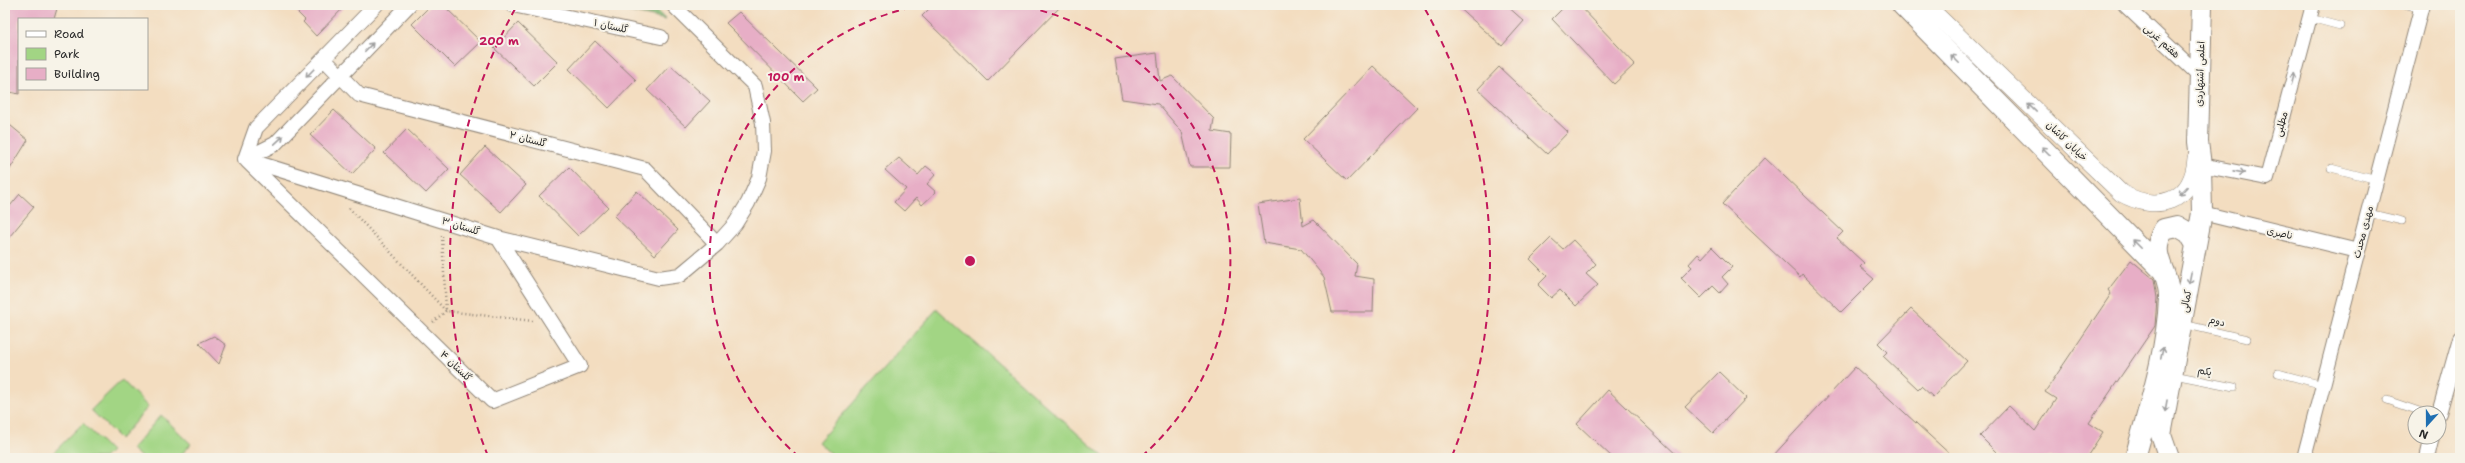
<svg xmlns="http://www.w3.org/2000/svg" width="2465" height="463" viewBox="0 0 2465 463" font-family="'Shantell Sans','Playpen Sans Arabic',sans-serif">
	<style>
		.green { fill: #a2d584; stroke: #668058 }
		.forest { fill: #81b672; stroke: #56704e }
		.building { fill: #e7aec6 }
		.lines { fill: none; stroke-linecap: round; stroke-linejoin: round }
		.service-casing { stroke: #8f8476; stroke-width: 8 }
		.minor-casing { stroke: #8f8476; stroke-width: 16 }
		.tertiary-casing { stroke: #8f8476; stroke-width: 18 }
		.secondary-casing { stroke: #8f8476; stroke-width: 22 }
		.path { stroke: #8f8476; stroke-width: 2.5; stroke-dasharray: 1 3; stroke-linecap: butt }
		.service { stroke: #fff; stroke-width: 7 }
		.minor { stroke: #fff; stroke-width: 14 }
		.tertiary { stroke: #fff; stroke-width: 17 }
		.secondary { stroke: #fff; stroke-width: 20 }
		.oneway { stroke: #a0a0a0 }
		.ring { fill: none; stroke: #c2185b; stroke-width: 2; stroke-dasharray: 7 5 }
		.labels { text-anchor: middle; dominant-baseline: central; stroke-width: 4; stroke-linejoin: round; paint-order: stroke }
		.street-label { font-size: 10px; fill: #2b2b2b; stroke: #f7f3e8 }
		.centre { fill: #c2185b; stroke: #f7f3e8; stroke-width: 2 }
		.ring-label { font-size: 12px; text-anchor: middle; font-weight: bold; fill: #c2185b; stroke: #f7f3e8; stroke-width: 4; stroke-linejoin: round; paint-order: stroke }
	</style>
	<rect width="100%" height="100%" fill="#f7f3e8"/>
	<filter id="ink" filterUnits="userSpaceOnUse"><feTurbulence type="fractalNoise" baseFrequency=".025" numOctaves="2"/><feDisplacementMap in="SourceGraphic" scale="8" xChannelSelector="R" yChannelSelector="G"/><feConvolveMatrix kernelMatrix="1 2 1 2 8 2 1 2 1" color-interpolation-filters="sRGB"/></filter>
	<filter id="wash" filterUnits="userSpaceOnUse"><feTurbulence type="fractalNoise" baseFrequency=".012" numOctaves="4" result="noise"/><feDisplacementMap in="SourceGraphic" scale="16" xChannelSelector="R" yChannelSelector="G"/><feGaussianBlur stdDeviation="0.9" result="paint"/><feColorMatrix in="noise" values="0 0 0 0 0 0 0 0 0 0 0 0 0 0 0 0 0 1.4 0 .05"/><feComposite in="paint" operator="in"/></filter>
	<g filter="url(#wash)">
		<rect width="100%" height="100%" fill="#f3ddc0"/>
		<path class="green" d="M 937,309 L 1105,458 L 835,458 L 818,442 Z
			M 122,380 L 148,407 L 120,439 L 91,410 Z
			M 161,415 L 191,444 L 178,458 L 142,458 L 132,449 Z
			M 83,423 L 111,451 L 104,458 L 54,458 L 51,455 Z"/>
		<path class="forest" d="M 599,5 L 651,5 L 666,20 Z"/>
		<g id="blocks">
			<path class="building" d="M 5,5 L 58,5 L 54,19 L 19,19 L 19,94 L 5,91 Z
				M 290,5 L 346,5 L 316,36 L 303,22 L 305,20 Z
				M 431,5 L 443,5 L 481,42 L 455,67 L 412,24 Z
				M 933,5 L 1062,5 L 988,81 L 922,16 Z
				M 1456,5 L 1506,5 L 1524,21 L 1502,46 Z
				M 1566,5 L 1579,5 L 1635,64 L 1614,84 L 1552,19 Z
				M 739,12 L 817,88 L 803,101 L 726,23 Z
				M 518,23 L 558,62 L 534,86 L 494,48 Z
				M 595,41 L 636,80 L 609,108 L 569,69 Z
				M 1157,53 L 1160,81 L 1172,76 L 1214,119 L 1212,131 L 1231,134 L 1230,167 L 1190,167 L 1182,132 L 1158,104 L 1122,99 L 1115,59 Z
				M 670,65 L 710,101 L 686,127 L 647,90 Z
				M 1373,66 L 1417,108 L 1347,181 L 1303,139 Z
				M 1499,67 L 1568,132 L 1547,154 L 1478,89 Z
				M 334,110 L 376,149 L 352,174 L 310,135 Z
				M 5,121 L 28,140 L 5,177 Z
				M 407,129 L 449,169 L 426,193 L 384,153 Z
				M 485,147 L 526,185 L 501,212 L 460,175 Z
				M 899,158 L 918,175 L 926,166 L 936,174 L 927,184 L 936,192 L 922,205 L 916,198 L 904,211 L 894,202 L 906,189 L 885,170 Z
				M 1765,158 L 1843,232 L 1837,238 L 1864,263 L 1860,267 L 1874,279 L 1841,312 L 1802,274 L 1800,277 L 1722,204 Z
				M 569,167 L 608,207 L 578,236 L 539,196 Z
				M 637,191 L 678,230 L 655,255 L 614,216 Z
				M 20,194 L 34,207 L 5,242 L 5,212 Z
				M 1300,198 L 1303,226 L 1314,220 L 1357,264 L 1355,276 L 1374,279 L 1373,312 L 1332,312 L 1324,277 L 1301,249 L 1264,243 L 1258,204 Z
				M 1551,238 L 1563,249 L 1573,240 L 1596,264 L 1586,274 L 1598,285 L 1576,306 L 1560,290 L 1551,298 L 1538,285 L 1547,276 L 1530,259 Z
				M 1712,247 L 1732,267 L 1722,277 L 1728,284 L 1720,293 L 1713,286 L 1701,298 L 1681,278 L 1692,267 L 1689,264 L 1698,254 L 1702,258 Z
				M 2131,260 L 2154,279 L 2157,298 L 2155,326 L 2089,423 L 2103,432 L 2086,458 L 2002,458 L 1980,436 L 2009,406 L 2035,431 L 2056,399 L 2045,392 L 2111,294 L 2108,290 Z
				M 1911,309 L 1967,361 L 1933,397 L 1921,386 L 1918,389 L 1883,356 L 1887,352 L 1878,343 Z
				M 214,336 L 226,345 L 219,364 L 199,343 Z
				M 1855,367 L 1954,458 L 1771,458 Z
				M 1719,372 L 1746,398 L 1713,433 L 1685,407 Z
				M 1608,390 L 1680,458 L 1613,458 L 1577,424 Z"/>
		</g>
	</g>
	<g filter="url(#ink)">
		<use href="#blocks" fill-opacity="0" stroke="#8f8476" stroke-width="1"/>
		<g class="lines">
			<defs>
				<path id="service" d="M 2407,5 L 2421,9
					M 2310,18 L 2340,26
					M 2331,168 L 2377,180
					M 2368,213 L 2402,221
					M 2183,324 L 2247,339
					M 2278,373 L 2323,385
					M 2174,375 L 2234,387
					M 2387,400 L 2425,413"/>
				<path id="minor" d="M 513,5 L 661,37
					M 2125,5 L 2200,76
					M 324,59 L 359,95 L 645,169 L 717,244
					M 245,159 L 498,238 L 659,278 L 680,275 L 717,244 L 735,224 L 748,203 L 759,178 L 764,151 L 763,123 L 755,86 L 673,5
					M 245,159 L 275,144 L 409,5
					M 245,159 L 256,128 L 376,5
					M 247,161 L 492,401 L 580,366 L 498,238
					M 2201,165 L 2267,178 L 2313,5
					M 2202,213 L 2358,251
					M 2439,413 L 2460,338
					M 2304,458 L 2422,5
					M 2427,458 L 2432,437"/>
				<path id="tertiary" d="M 1926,5 L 2121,193 C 2157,213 2193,203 2196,158"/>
				<path id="secondary" d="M 1902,5 L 2164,272
					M 2135,458 C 2149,406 2167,352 2169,298 C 2170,269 2147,257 2164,229 L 2177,226 L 2189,233 L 2196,245
					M 2169,458 L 2161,435 L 2202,213 L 2201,165 L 2198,142 L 2202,5"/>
			</defs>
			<use href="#service" class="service-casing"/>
			<use href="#minor" class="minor-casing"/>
			<use href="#tertiary" class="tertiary-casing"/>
			<use href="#secondary" class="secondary-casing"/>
			<path class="path" d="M 349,208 L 446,311 L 533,321
				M 442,236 L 446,310
				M 433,322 L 446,311"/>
			<use href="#service" class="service"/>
			<use href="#minor" class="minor"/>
			<use href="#tertiary" class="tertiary"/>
			<use href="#secondary" class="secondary"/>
		</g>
		<defs><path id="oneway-shaft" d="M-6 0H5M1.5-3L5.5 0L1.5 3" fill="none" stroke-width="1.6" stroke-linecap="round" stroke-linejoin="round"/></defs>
		<g class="oneway">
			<use href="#oneway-shaft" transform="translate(369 47) rotate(-46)"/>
			<use href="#oneway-shaft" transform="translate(1955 59) rotate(-135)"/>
			<use href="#oneway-shaft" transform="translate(310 73) rotate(134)"/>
			<use href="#oneway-shaft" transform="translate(2293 79) rotate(-75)"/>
			<use href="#oneway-shaft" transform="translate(2032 108) rotate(-136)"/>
			<use href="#oneway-shaft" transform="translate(279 140) rotate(-43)"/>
			<use href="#oneway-shaft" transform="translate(2046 151) rotate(-135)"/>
			<use href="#oneway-shaft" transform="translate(2239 172) rotate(11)"/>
			<use href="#oneway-shaft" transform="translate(2183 191) rotate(134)"/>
			<use href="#oneway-shaft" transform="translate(2137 244) rotate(-135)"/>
			<use href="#oneway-shaft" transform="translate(2190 278) rotate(101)"/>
			<use href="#oneway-shaft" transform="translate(2162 353) rotate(-78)"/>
			<use href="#oneway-shaft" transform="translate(2166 406) rotate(100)"/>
		</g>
	</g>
	<g class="ring">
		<path d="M799 457A260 260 0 0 1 923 5M1017 5A260 260 0 0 1 1141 457"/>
		<path d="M488 456A520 520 0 0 1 515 9M1425 9A520 520 0 0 1 1452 456"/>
	</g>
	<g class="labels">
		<g class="street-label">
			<text transform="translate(611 26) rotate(12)">گلستان ۱</text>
			<text transform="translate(2162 41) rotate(43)">هفتم غربی</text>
			<text transform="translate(2200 74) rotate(-88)">اعلمی اشتهاردی</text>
			<text transform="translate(2281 124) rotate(-75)">مطلبی</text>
			<text transform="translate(528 139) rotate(14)">گلستان ۲</text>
			<text transform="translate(2067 141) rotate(44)">خیابان کاشان</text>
			<text transform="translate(461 226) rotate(17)">گلستان ۳</text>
			<text transform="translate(2363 232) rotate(-75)">مهدی محدث</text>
			<text transform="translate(2280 233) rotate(13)">ناصری</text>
			<text transform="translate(2186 301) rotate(-79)">کمالی</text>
			<text transform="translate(2217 321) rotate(13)">دوم</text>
			<text transform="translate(456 366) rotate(44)">گلستان ۴</text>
			<text transform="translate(2205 371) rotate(12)">یکم</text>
		</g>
	</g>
	<circle cx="970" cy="261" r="6" class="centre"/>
	<g class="ring-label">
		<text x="499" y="45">200 m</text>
		<text x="786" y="81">100 m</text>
	</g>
	<rect width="2465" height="463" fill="none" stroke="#f7f3e8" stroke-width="20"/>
	<rect x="18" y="18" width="130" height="72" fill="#f7f3e8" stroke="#a5a39c"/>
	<rect x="26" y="31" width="20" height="6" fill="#ffffff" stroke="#a5a39c"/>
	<text x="54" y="38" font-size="12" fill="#2b2b2b">Road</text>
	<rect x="26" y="48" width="20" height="12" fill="#a2d584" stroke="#a5a39c"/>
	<text x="54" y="58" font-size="12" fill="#2b2b2b">Park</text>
	<rect x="26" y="68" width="20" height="12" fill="#e7aec6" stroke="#a5a39c"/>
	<text x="54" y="78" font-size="12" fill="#2b2b2b">Building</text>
	<g transform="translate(2427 425) rotate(201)"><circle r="19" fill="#f7f3e8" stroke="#a5a39c"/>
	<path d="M0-3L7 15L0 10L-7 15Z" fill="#1f6fb2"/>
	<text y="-6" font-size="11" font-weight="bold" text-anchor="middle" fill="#2b2b2b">N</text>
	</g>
</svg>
